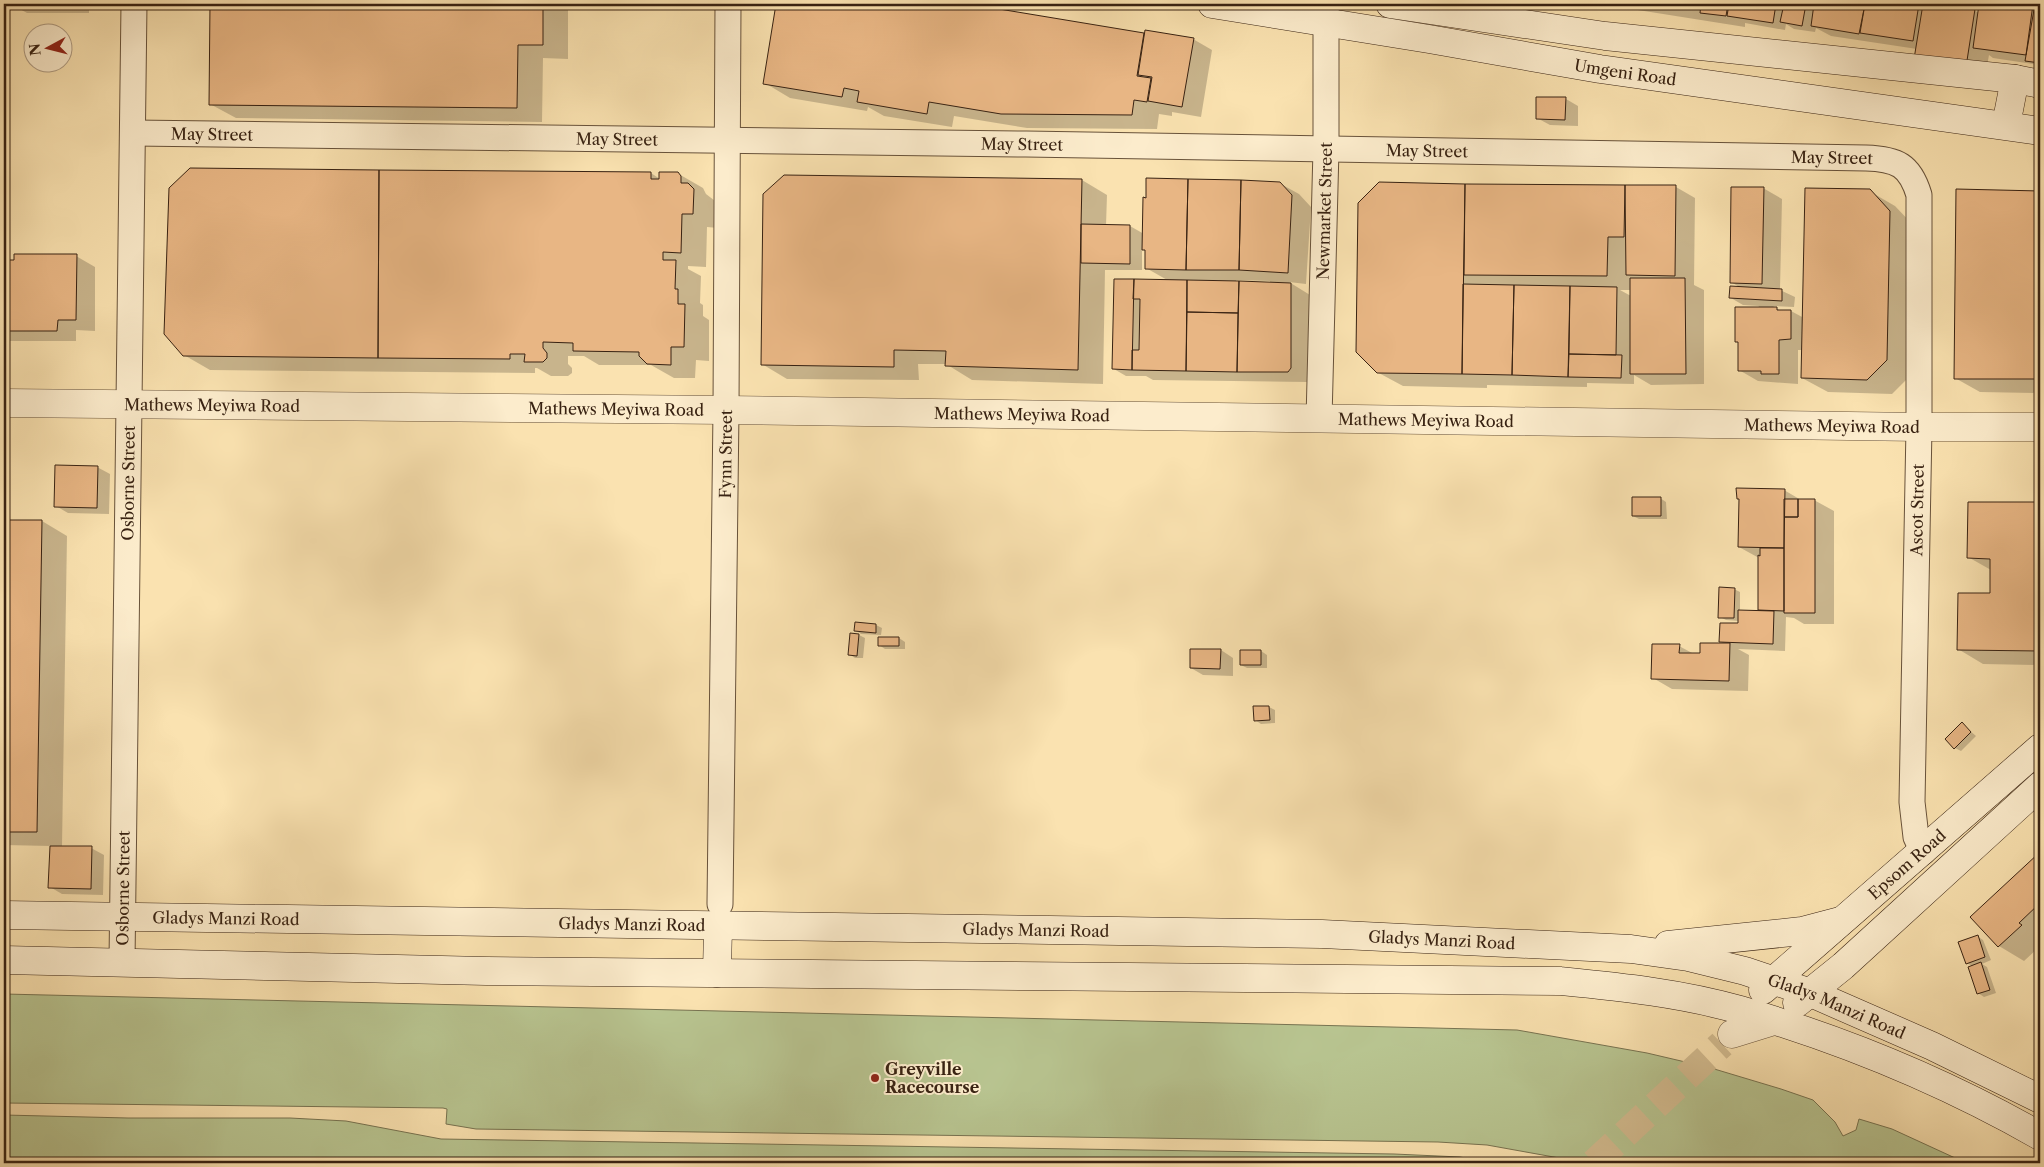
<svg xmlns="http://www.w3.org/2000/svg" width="2044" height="1167" viewBox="0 0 2044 1167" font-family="'Libre Caslon Text',serif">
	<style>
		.green { fill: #b8c490; stroke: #787351 }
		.shadow { fill: #0003; fill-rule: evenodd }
		.building { fill: #e8b684; stroke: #382212 }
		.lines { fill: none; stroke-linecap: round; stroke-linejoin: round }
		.tertiary-tunnel { stroke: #d3bc90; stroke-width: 28; stroke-dasharray: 28 14; stroke-linecap: butt }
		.minor-casing { stroke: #68523a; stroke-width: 27 }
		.tertiary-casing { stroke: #68523a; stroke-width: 29 }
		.secondary-casing { stroke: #382212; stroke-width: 29 }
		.minor { stroke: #fceccc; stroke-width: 25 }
		.tertiary { stroke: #fceccc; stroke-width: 28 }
		.secondary { stroke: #fceccc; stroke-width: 28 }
		.poi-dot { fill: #8f2418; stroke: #fceccc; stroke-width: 2 }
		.labels { text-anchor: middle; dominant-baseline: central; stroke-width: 4; stroke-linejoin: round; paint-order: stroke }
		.street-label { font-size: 16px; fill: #382212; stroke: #fceccc }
		.poi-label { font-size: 16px; font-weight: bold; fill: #382212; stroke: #fceccc; text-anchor: start }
	</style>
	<rect width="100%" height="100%" fill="#fae2b0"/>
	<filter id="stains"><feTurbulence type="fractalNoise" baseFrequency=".004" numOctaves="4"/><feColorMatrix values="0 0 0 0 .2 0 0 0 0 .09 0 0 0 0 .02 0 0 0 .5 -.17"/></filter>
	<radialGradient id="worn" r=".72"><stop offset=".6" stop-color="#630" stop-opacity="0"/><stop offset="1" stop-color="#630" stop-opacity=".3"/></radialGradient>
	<path class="green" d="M 4,994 L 1517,1030 L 1647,1053 L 1711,1068 L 1781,1089 L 1813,1100 L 1835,1122 L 1843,1136 L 1856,1130 L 1859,1119 L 1892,1129 L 1966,1163 L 1587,1163 L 1487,1145 L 1438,1142 L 476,1129 L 446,1124 L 447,1109 L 443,1108 L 4,1103 Z
		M 4,1115 L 128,1118 L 290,1118 L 346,1121 L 441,1139 L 1394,1154 L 1460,1157 L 1494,1163 L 4,1163 Z"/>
	<path class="shadow" d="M 11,4 L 89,4 L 89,13 L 27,13 Z
		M 212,4 L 568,4 L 568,59 L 543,58 L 542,122 L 236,118 L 210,104 Z
		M 777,4 L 961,4 L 1145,35 L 1193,39 L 1212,50 L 1201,117 L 1172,112 L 1172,116 L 1159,114 L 1157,129 L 1027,128 L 954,116 L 952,127 L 884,116 L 868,107 L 867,111 L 790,98 L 765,83 Z
		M 1600,4 L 1939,4 L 1950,7 L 1946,4 L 2040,4 L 2040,68 L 2033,64 L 1993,58 L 1989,55 L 1985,77 L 1917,49 L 1831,36 L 1816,28 L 1815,32 L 1794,29 L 1786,24 L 1785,30 L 1745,23 L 1745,27 ZM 1972,8 L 1980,10 L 1979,13 L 1972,9 Z
		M 1566,99 L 1578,106 L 1578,126 L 1550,125 L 1537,118 Z
		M 651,173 L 660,179 L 677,173 L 703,188 L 706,194 L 719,204 L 718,228 L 707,227 L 706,267 L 688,266 L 688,269 L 701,276 L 700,303 L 703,305 L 703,316 L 709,320 L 709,361 L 696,360 L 695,378 L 674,378 L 651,365 L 599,365 L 584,356 L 568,356 L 568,364 L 572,368 L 572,373 L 568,376 L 551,376 L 537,368 L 535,368 L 535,373 L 210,370 L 184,355 Z
		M 1082,180 L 1107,195 L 1106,226 L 1130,226 L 1144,234 L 1279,183 L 1299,194 L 1311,207 L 1306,284 L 1289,282 L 1310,295 L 1310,379 L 1307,382 L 1153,380 L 1146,376 L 1126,376 L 1114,369 L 1115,280 L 1169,281 L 1146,268 L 1146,251 L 1142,249 L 1142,270 L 1105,270 L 1103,384 L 972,380 L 946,364 L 918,364 L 919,380 L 787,379 L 762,364 ZM 1236,280 L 1270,281 L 1270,283 L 1236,282 Z
		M 1379,184 L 1676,187 L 1695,198 L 1694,285 L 1704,290 L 1704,384 L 1651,385 L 1634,375 L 1634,384 L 1587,383 L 1587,387 L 1487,385 L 1487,388 L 1403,386 L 1377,372 ZM 1620,290 L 1631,290 L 1631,296 Z
		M 1763,188 L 1782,199 L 1780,290 L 1795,297 L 1794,307 L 1773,306 L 1781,311 L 1791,311 L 1804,318 L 1869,191 L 1895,206 L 1915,227 L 1912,374 L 1892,394 L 1828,392 L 1802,378 L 1803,350 L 1798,350 L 1798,384 L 1758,381 L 1739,370 L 1739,343 L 1736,341 L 1759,306 L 1743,305 L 1731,298 L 1741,288 L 1731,282 Z
		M 1957,191 L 2040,192 L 2040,393 L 1980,392 L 1955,378 Z
		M 76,256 L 95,267 L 95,331 L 76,330 L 76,341 L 4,341 L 4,261 Z
		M 97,467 L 110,474 L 109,514 L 68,513 L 56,506 Z
		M 1784,490 L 1801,500 L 1814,500 L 1834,511 L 1834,624 L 1804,624 L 1794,618 L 1786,617 L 1785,651 L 1738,649 L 1749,655 L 1748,691 L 1672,689 L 1653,678 L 1679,646 L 1694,654 L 1701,654 L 1725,644 L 1721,642 L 1739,624 L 1739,621 L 1726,620 L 1720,617 L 1734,589 L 1740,592 L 1740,611 L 1759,612 L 1759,558 L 1739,547 Z
		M 1660,498 L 1666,502 L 1667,519 L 1639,519 L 1633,516 Z
		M 1969,503 L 2040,503 L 2040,665 L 1983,664 L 1958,649 L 1991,594 L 1991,570 L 1968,557 Z
		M 4,521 L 42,521 L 67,536 L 62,847 L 91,848 L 104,855 L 103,895 L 62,894 L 50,887 L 51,846 L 4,845 Z
		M 876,625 L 882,628 L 881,635 L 861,634 L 855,630 Z
		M 852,634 L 859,635 L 865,638 L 863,658 L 855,658 L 849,654 Z
		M 899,638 L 905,642 L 905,649 L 885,649 L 879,645 Z
		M 1221,650 L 1233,658 L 1233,676 L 1203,675 L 1191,668 Z
		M 1242,651 L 1261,651 L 1267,655 L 1267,668 L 1247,668 L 1241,665 Z
		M 1269,707 L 1275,710 L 1275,723 L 1261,724 L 1255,720 Z
		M 1962,724 L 1976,736 L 1961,751 L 1955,748 Z
		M 2040,853 L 2040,946 L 2024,961 L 1999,946 L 1972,917 Z
		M 1977,936 L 1983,940 L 1991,960 L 1982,964 L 1987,967 L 1996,993 L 1984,997 L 1978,993 L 1972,966 L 1967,963 Z"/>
	<path class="building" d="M 210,4 L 543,4 L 543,45 L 518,45 L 517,108 L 209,105 Z
		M 776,4 L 969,4 L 1144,33 L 1137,76 L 1151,78 L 1147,102 L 1134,100 L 1132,115 L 1001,114 L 929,102 L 927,114 L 857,102 L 859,91 L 844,88 L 842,97 L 763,84 Z
		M 1661,4 L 1700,4 L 1699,9 Z
		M 1701,4 L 1728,4 L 1726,16 L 1700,13 Z
		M 1729,4 L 1776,4 L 1773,23 L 1727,16 Z
		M 1784,4 L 1806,4 L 1802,26 L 1780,22 Z
		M 1814,4 L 1865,4 L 1859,34 L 1811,26 Z
		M 1865,4 L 1919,4 L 1913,41 L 1860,33 Z
		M 1923,4 L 1940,4 L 1975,9 L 1966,67 L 1914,59 Z
		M 1979,4 L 2033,4 L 2026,55 L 1973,48 Z
		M 2035,4 L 2040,4 L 2040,63 L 2025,61 Z
		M 1145,30 L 1194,38 L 1182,107 L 1148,101 L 1152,77 L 1138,75 Z
		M 1536,97 L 1566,97 L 1565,120 L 1536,119 Z
		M 190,168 L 379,170 L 378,358 L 183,356 L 164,334 L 169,188 Z
		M 379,170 L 651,172 L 651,179 L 659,179 L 659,172 L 678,172 L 681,176 L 681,183 L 688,183 L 694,189 L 693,214 L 682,214 L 681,253 L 663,252 L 663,260 L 676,260 L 675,289 L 678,289 L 678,304 L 685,304 L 684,347 L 671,347 L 671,365 L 647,364 L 639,356 L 639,352 L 573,351 L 573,343 L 543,342 L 543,348 L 547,353 L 547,358 L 543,362 L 524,362 L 525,354 L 510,354 L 510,359 L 378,358 Z
		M 784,175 L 1082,179 L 1078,370 L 945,366 L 946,351 L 894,350 L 894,367 L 761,365 L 763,194 Z
		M 1146,178 L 1188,179 L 1186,270 L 1145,269 L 1145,250 L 1142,250 L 1143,197 L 1146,198 Z
		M 1188,179 L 1241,180 L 1239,270 L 1186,270 Z
		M 1241,180 L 1280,182 L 1292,195 L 1288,273 L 1239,270 Z
		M 1379,182 L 1465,184 L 1462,374 L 1377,373 L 1356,352 L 1358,203 Z
		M 1465,184 L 1625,185 L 1624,237 L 1608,237 L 1607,276 L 1464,275 Z
		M 1625,185 L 1676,185 L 1675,276 L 1626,275 Z
		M 1731,187 L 1764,187 L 1762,284 L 1730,283 Z
		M 1805,188 L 1870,189 L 1890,211 L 1887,360 L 1867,380 L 1801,378 Z
		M 1956,189 L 2040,191 L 2040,379 L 1954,379 Z
		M 1081,224 L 1130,225 L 1130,264 L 1081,263 Z
		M 14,254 L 77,254 L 76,320 L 58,320 L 57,331 L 4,331 L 4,260 L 14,260 Z
		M 1630,278 L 1685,278 L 1686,374 L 1630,374 Z
		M 1114,279 L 1134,279 L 1132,370 L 1112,369 Z
		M 1134,279 L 1187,280 L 1186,371 L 1132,370 L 1132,350 L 1139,350 L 1140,299 L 1133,299 Z
		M 1187,280 L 1239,281 L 1238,313 L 1187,312 Z
		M 1239,281 L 1291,283 L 1291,368 L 1288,372 L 1237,372 Z
		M 1463,284 L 1514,285 L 1512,375 L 1462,374 Z
		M 1514,285 L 1570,286 L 1568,377 L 1512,375 Z
		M 1570,286 L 1617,287 L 1616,355 L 1569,354 Z
		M 1730,286 L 1782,289 L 1782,301 L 1729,298 Z
		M 1735,307 L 1777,307 L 1777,310 L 1791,310 L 1791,339 L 1779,340 L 1779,374 L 1761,374 L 1761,371 L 1738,371 L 1738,342 L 1735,342 Z
		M 1187,312 L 1238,313 L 1237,372 L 1186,371 Z
		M 1569,354 L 1622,355 L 1621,378 L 1568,377 Z
		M 55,465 L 98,466 L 97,508 L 54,507 Z
		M 1736,488 L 1785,489 L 1784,548 L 1738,547 L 1739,499 L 1737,499 Z
		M 1632,497 L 1661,497 L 1661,516 L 1632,516 Z
		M 1784,499 L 1798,499 L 1798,517 L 1784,517 Z
		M 1798,499 L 1815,499 L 1815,613 L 1784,613 L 1784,517 L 1798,517 Z
		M 1968,502 L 2040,502 L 2040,651 L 1957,650 L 1958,593 L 1990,593 L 1990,559 L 1967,558 Z
		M 4,520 L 42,520 L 37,832 L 4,832 Z
		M 1760,548 L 1784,548 L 1784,611 L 1758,610 L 1758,555 L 1760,556 Z
		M 1719,587 L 1735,588 L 1734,618 L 1718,618 Z
		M 1738,610 L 1774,611 L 1773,644 L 1719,642 L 1720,623 L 1738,623 Z
		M 855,622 L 876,624 L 876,633 L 854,631 Z
		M 850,633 L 859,634 L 857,656 L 848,655 Z
		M 878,637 L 899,637 L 899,646 L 878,646 Z
		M 1700,643 L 1730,643 L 1729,681 L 1651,679 L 1652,644 L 1680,644 L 1679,653 L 1700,653 Z
		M 1190,649 L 1221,649 L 1220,669 L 1190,668 Z
		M 1240,650 L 1261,650 L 1261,665 L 1240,665 Z
		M 1253,706 L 1269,706 L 1270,720 L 1254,721 Z
		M 1962,722 L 1971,732 L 1954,749 L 1945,739 Z
		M 50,846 L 92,846 L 91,889 L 48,888 Z
		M 2040,852 L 2040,903 L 2019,923 L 2022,925 L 1998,947 L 1970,917 Z
		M 1978,935 L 1985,957 L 1966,964 L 1958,942 Z
		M 1981,962 L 1990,990 L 1977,994 L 1968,967 Z"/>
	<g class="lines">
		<path class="tertiary-tunnel" d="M 1594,1163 L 1722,1044"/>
		<defs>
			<g id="minor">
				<path id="s1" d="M 133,133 L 1026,144 L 1866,158 C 1897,159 1910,165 1919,195 L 1919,427 L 1912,802 L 1916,837 L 1923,852"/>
				<path id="s2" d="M 1319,419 L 1326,149 L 1326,4"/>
				<path id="s3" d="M 720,904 L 726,410 L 728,4"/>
				<path id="s4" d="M 122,962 L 134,4"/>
			</g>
			<g id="tertiary">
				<path id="s5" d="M 4,403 L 726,410 L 1919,427 L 2040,427"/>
				<path d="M 1732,1034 L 1774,1021"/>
			</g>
			<g id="secondary">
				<path id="s6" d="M 1212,4 L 1429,39 L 1600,69 L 2040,131"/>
				<path d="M 1390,4 L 1605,36 L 2015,79 L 2040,84"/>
				<path d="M 2006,125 L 2015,79"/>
				<path id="s7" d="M 4,915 L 1322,934 L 1631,949 L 1688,957 L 1745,971 L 1811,993 L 1932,1046 L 2040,1099"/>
				<path d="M 1668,945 L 1802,931 L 1840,921"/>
				<path d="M 4,960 L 486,971 L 1560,981 C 1620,987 1681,993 1740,1010 C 1843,1040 1947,1083 2040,1136"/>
				<path d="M 717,973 L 718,926"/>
				<path id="s8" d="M 1763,990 L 2040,748"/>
				<path d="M 1797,1003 L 1843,966 L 2040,786"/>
			</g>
		</defs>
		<use href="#minor" class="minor-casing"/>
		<use href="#tertiary" class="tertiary-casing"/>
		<use href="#secondary" class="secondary-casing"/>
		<use href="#minor" class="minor"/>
		<use href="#tertiary" class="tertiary"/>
		<use href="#secondary" class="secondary"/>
	</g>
	<circle class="poi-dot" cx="875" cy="1078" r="5"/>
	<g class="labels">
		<g class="street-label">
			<text stroke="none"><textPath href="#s6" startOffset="419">Umgeni Road</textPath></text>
			<text stroke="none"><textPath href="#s1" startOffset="79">May Street</textPath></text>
			<text stroke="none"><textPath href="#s1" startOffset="484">May Street</textPath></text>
			<text stroke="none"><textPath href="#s1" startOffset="889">May Street</textPath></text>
			<text stroke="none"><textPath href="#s1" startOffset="1294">May Street</textPath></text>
			<text stroke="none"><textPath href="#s1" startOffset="1699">May Street</textPath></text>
			<text stroke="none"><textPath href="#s2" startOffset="208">Newmarket Street</textPath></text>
			<text stroke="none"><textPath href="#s5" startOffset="208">Mathews Meyiwa Road</textPath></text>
			<text stroke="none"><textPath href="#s5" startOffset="612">Mathews Meyiwa Road</textPath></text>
			<text stroke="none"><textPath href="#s5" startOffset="1018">Mathews Meyiwa Road</textPath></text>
			<text stroke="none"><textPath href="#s5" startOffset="1422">Mathews Meyiwa Road</textPath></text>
			<text stroke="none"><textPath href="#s5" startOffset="1828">Mathews Meyiwa Road</textPath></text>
			<text stroke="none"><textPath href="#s3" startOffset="450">Fynn Street</textPath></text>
			<text stroke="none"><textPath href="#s4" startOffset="479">Osborne Street</textPath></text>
			<text transform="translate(1917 510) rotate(-89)">Ascot Street</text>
			<text stroke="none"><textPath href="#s8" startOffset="191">Epsom Road</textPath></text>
			<text stroke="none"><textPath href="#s4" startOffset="74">Osborne Street</textPath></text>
			<text stroke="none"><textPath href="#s7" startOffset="222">Gladys Manzi Road</textPath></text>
			<text stroke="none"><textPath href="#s7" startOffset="628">Gladys Manzi Road</textPath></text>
			<text stroke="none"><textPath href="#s7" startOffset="1032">Gladys Manzi Road</textPath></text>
			<text stroke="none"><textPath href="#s7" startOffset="1438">Gladys Manzi Road</textPath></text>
			<text stroke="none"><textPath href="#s7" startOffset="1842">Gladys Manzi Road</textPath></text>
		</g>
		<g class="poi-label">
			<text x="885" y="1069">Greyville<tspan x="885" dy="18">Racecourse</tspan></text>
		</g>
	</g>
	<rect width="2044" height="1167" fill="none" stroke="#fae2b0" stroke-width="20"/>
	<rect x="5" y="5" width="2034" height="1157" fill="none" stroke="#382212" stroke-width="2.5"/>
	<rect x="10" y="10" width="2024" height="1147" fill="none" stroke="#382212"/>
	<g transform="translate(48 48) rotate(263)"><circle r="24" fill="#fceccc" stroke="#ae9b82"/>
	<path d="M0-4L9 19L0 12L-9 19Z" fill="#8f2418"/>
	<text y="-8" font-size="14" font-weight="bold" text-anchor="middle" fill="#382212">N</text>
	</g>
	<rect width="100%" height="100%" filter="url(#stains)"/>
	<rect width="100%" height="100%" fill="url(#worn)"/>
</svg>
